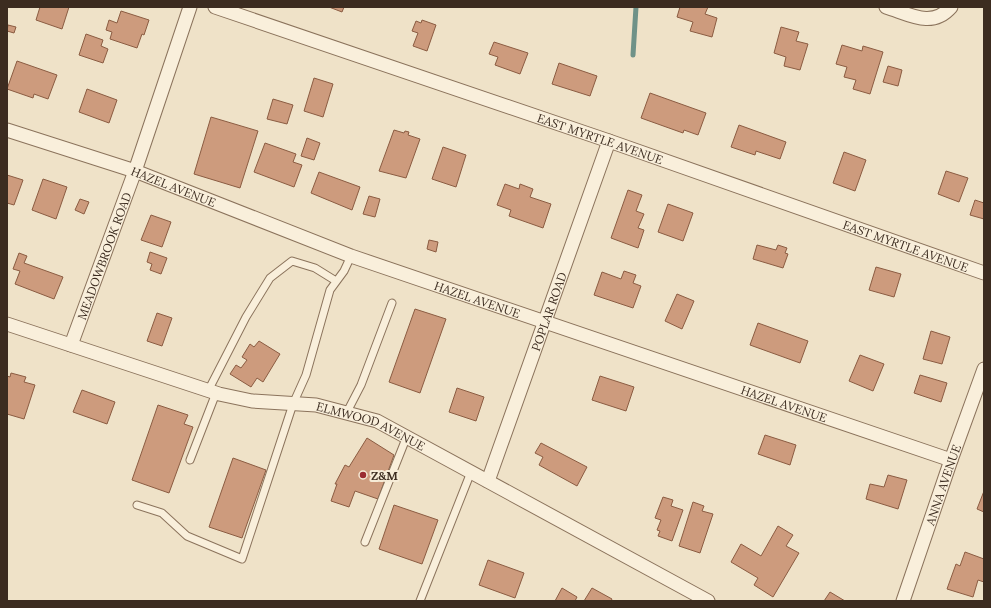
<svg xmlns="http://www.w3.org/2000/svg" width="991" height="608" viewBox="0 0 991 608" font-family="Lora,serif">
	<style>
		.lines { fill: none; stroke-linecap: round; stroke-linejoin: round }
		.stream { stroke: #6f9288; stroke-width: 5 }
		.building { fill: #cd9b7d; stroke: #8b5c42 }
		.lane-casing { stroke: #8b735c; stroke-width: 9 }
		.street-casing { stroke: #8b735c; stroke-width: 15 }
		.lane { stroke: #f9efdb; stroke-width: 7 }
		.street { stroke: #f9efdb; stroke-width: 13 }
		.poi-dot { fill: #9b2c31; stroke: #f6ecd7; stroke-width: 1.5 }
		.labels { text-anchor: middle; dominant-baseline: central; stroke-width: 4; stroke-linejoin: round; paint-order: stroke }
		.street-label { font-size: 12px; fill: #3c2c20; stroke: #f6ecd7 }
		.poi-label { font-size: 12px; font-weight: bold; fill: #3c2c20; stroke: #f6ecd7; text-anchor: start }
	</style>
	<rect width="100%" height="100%" fill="#efe2c8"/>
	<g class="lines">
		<path class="stream" d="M 633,55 L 636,7"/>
	</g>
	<path class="building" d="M 40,7 L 69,7 L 62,29 L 36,20 Z
		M 329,7 L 344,7 L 342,12 Z
		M 680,7 L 708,7 L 705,14 L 717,18 L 712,37 L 690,31 L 693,22 L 677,17 Z
		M 121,11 L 149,20 L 144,35 L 142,34 L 137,48 L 110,39 L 112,32 L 106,30 L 109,20 L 117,23 Z
		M 422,20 L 436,25 L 427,51 L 413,46 L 418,33 L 412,31 L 416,21 L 421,23 Z
		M 8,25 L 16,27 L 14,33 L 7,31 Z
		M 781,27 L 799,32 L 796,41 L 808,44 L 800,70 L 784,66 L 786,57 L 774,53 Z
		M 86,34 L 103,40 L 101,46 L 108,49 L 103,63 L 79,55 Z
		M 494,42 L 528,53 L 520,74 L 495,65 L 498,57 L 489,54 Z
		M 842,45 L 862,51 L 863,46 L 883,52 L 870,94 L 853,89 L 856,80 L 844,77 L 847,67 L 836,64 Z
		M 17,61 L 57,75 L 48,99 L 34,94 L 33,98 L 7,89 Z
		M 559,63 L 597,76 L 590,96 L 552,84 Z
		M 888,66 L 902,70 L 898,86 L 883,82 Z
		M 314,78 L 333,84 L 323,117 L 304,111 Z
		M 87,89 L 117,100 L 109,123 L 79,112 Z
		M 650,93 L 706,113 L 698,135 L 684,130 L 683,133 L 641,118 Z
		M 273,99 L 293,105 L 287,124 L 267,119 Z
		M 211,117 L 258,131 L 240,188 L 194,174 Z
		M 739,125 L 786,142 L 780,159 L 756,151 L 755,155 L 731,147 Z
		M 394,130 L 404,133 L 405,131 L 409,132 L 408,135 L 420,139 L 406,178 L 379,171 Z
		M 307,138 L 320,143 L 314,160 L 301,156 Z
		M 265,143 L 296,154 L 293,162 L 302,165 L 294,187 L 254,172 Z
		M 443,147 L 466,155 L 456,187 L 432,179 Z
		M 844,152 L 866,160 L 855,191 L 833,183 Z
		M 946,171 L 968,178 L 959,202 L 938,194 Z
		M 319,172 L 360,187 L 352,210 L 311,193 Z
		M 7,175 L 23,180 L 14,205 L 7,203 Z
		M 43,179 L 67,187 L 56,219 L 32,210 Z
		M 505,184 L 519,189 L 520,184 L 533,189 L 530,197 L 551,204 L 543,228 L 509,216 L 511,210 L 497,205 Z
		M 628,190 L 642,195 L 636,211 L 644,214 L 638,228 L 644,230 L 638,248 L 611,238 Z
		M 369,196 L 380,199 L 375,217 L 363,214 Z
		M 80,199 L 89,202 L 84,214 L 75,210 Z
		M 975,200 L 984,203 L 984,219 L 970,215 Z
		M 668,204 L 693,213 L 683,241 L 658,232 Z
		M 151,215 L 171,222 L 162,247 L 141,240 Z
		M 429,240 L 438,242 L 436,252 L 427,249 Z
		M 757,245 L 776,250 L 778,245 L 787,248 L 785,253 L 788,254 L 783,268 L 753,259 Z
		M 150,252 L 167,258 L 161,274 L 150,270 L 152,264 L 147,262 Z
		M 19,253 L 27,256 L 24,263 L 63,277 L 54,299 L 15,284 L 20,271 L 13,269 Z
		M 876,267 L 901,274 L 894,297 L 869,290 Z
		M 624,271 L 636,275 L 633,283 L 641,286 L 633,308 L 594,295 L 602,272 L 621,279 Z
		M 677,294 L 694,301 L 682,329 L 665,321 Z
		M 415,309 L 446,319 L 420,393 L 389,382 Z
		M 157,313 L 172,318 L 162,346 L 147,341 Z
		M 758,323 L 808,341 L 800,363 L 750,345 Z
		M 931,331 L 950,337 L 942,364 L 923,359 Z
		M 259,341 L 280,354 L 263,382 L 257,378 L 251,387 L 230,374 L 236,365 L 241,368 L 247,360 L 242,357 L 250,344 L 254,347 Z
		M 860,355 L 884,364 L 873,391 L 849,381 Z
		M 11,373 L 26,377 L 24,382 L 35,385 L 24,419 L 7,414 L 7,376 L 10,377 Z
		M 920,375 L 947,383 L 941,402 L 914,393 Z
		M 600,376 L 634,387 L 626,411 L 592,400 Z
		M 457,388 L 484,397 L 476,421 L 449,412 Z
		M 82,390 L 115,402 L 107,424 L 73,412 Z
		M 158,405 L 188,415 L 184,424 L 193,427 L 169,493 L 132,480 Z
		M 765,435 L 796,445 L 790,465 L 758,454 Z
		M 367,438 L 394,455 L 378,499 L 355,491 L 349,507 L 331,501 L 337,484 L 335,484 L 345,465 L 349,467 Z
		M 541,443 L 587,467 L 577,486 L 539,465 L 543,457 L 535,453 Z
		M 233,458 L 266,470 L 242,538 L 209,527 Z
		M 888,475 L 907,480 L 898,509 L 866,499 L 870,484 L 884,487 Z
		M 984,491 L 984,512 L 977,509 Z
		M 663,497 L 673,500 L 671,506 L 683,510 L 672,541 L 658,536 L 660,531 L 657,530 L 661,520 L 655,518 Z
		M 693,502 L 704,506 L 702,511 L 713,514 L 700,553 L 679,546 Z
		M 394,505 L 438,520 L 422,564 L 379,549 Z
		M 778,526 L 793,535 L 786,546 L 799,553 L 773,597 L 754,585 L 758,578 L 731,562 L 741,544 L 761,556 Z
		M 965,552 L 984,559 L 984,582 L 978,580 L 973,597 L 947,589 L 956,564 L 960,566 Z
		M 488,560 L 524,573 L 515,598 L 479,585 Z
		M 562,588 L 577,597 L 575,601 L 555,601 Z
		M 592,588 L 612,599 L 611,601 L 584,601 Z
		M 830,592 L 845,601 L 824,601 Z"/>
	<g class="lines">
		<defs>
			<path id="lane" d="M 208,391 L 246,317 L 270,278 L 292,261 L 315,268 L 336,281
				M 347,412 L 361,385 L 392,303
				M 190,460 L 216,393
				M 137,505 L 162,513 L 187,536 L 242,559 L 293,404 L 306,375 L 330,290 L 344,271 L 351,256
				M 365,542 L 407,436
				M 420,601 L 471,472"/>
			<g id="street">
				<path id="s1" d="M 215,7 L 609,141 L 984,273"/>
				<path d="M 886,7 C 909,14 932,29 951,7"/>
				<path id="s2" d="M 7,130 L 135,171 L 351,256 L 951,460"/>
				<path id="s3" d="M 7,324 L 219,394 L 252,401 L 316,405 L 377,421 L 708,601"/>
				<path id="s4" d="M 71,345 L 135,171 L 190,7"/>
				<path id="s5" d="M 488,481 L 609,141"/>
				<path id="s6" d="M 903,601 L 951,460 L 984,369"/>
			</g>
		</defs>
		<use href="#lane" class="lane-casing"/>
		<use href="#street" class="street-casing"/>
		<use href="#lane" class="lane"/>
		<use href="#street" class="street"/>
	</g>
	<circle class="poi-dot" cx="363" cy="475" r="4"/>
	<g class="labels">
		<g class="street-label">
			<text stroke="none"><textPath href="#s1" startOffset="407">EAST MYRTLE AVENUE</textPath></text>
			<text stroke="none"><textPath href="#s2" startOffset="176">HAZEL AVENUE</textPath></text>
			<text stroke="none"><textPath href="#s1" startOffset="731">EAST MYRTLE AVENUE</textPath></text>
			<text stroke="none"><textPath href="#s4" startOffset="95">MEADOWBROOK ROAD</textPath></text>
			<text stroke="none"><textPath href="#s2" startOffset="500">HAZEL AVENUE</textPath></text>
			<text stroke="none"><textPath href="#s5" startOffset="180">POPLAR ROAD</textPath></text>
			<text stroke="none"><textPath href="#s2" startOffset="824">HAZEL AVENUE</textPath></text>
			<text stroke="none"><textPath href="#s3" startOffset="380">ELMWOOD AVENUE</textPath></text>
			<text stroke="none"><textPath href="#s6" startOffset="123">ANNA AVENUE</textPath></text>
		</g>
		<g class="poi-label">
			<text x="371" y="475">Z&amp;M</text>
		</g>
	</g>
	<rect width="991" height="608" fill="none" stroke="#3c2c20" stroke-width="16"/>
</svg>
